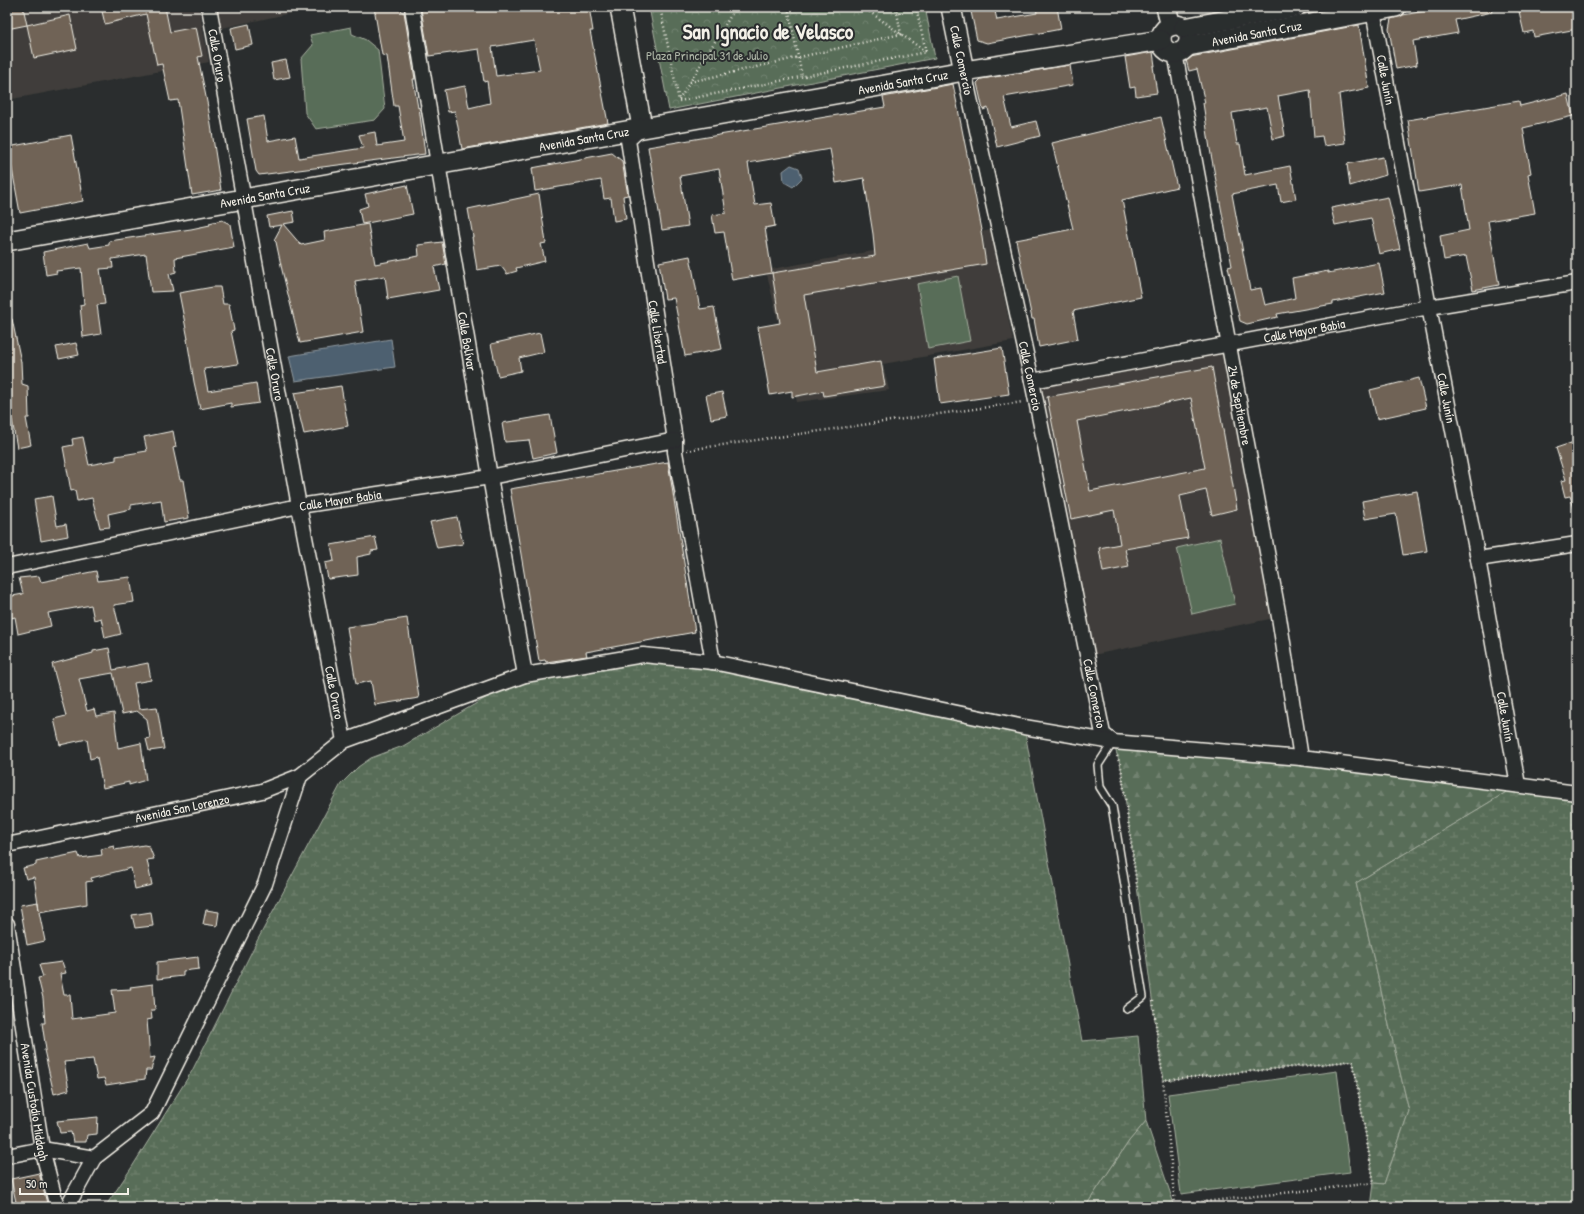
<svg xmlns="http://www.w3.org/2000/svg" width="1584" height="1214" viewBox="0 0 1584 1214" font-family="'Patrick Hand',sans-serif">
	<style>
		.built { fill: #3f3e3a }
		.forest { fill: url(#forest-firs); stroke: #a6afa0 }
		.wetland { fill: url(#wetland-marsh); stroke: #a6afa0 }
		.park { fill: url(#park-crowns); stroke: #a6afa0 }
		.pitch { fill: #596d58; stroke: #a6afa0 }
		.water { fill: #4e6070; stroke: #909aa0 }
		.building { fill: #6f6456; stroke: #f4f1e8; fill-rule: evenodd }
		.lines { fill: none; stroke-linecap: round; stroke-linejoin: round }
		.service-casing { stroke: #f4f1e8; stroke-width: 10 }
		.minor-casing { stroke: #f4f1e8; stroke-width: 17 }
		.secondary-casing { stroke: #f4f1e8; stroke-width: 22 }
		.path { stroke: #f4f1e8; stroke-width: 2.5; stroke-dasharray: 1 3; stroke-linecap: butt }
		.service { stroke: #2a2d2e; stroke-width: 7 }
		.minor { stroke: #2a2d2e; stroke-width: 14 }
		.secondary { stroke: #2a2d2e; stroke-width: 19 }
		.labels { text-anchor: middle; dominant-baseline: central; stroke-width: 4; stroke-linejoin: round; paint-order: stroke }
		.street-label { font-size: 13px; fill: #f4f1e8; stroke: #2a2d2e }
		.park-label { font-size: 13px; fill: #aeb6a7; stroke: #2a2d2e }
		.town-label { font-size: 21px; font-weight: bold; fill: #f4f1e8; stroke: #2a2d2e }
	</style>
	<defs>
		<pattern id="forest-firs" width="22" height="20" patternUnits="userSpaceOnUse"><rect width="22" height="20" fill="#596d58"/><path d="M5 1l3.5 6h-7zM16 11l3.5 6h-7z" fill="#718270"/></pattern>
		<pattern id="wetland-marsh" width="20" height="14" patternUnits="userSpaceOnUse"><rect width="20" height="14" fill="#596d58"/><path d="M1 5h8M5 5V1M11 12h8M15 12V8" fill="none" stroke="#718270"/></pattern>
		<pattern id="park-crowns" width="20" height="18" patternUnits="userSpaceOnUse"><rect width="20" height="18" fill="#596d58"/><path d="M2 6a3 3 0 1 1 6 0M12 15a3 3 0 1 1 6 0" fill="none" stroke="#718270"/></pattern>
	</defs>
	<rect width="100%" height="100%" fill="#2a2d2e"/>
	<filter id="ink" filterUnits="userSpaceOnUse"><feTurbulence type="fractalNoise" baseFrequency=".025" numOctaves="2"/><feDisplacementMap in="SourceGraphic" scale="8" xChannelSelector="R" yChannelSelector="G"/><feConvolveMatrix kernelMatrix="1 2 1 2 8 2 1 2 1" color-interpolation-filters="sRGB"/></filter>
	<g filter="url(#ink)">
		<path class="built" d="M 7,7 L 199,7 L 209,62 L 7,100 Z
			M 209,7 L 319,7 L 213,30 Z
			M 991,230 L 1013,341 L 883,364 L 889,390 L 797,402 L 766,270 Z
			M 1229,345 L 1279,617 L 1088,656 L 1032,381 Z"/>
		<path class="forest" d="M 1113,742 L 1518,785 L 1356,883 L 1409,1111 L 1384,1184 L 1374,1183 L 1353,1061 L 1163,1080 L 1121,767 Z
			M 1146,1121 L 1175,1207 L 1085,1207 L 1129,1141 Z"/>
		<path class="wetland" d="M 643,655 L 1024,727 L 1082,1041 L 1138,1036 L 1146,1121 L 1129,1141 L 1085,1207 L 105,1207 L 132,1167 L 192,1071 L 257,941 L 341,784 L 358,767 L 371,758 L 403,746 L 525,675 Z
			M 1518,785 L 1577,793 L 1577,1207 L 1371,1207 L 1374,1183 L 1384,1184 L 1409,1111 L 1356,883 Z"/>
		<path class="park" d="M 649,7 L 925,7 L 935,58 L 669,110 Z"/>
		<path class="pitch" d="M 351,27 L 352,34 L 366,40 L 378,50 L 385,109 L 375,120 L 316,129 L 305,113 L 301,59 L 313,45 L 310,35 Z
			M 958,276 L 970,341 L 928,349 L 917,284 Z
			M 1220,538 L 1235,604 L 1192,614 L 1177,548 Z
			M 1337,1071 L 1350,1172 L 1181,1194 L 1168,1094 Z"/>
		<path class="water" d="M 791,165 L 799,168 L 802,178 L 793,187 L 784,182 L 783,171 Z
			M 391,339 L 395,367 L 295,381 L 289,356 Z"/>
		<path class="building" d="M 7,7 L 23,7 L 27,25 L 70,15 L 77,49 L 34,58 L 27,25 L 7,29 Z
			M 101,7 L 165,7 L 170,32 L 196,27 L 202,56 L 198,57 L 209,112 L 221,190 L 192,195 L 178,100 L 170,101 L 162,64 L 157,65 L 146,14 L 105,24 Z
			M 374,7 L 401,7 L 402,12 L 404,12 L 415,79 L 413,79 L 418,108 L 419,107 L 425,154 L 259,175 L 256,171 L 247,119 L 264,116 L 268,141 L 295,136 L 299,158 L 363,148 L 359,135 L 375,132 L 377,146 L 404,142 L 398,106 L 394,106 L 387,56 L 382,55 Z
			M 438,7 L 589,7 L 593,31 L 590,31 L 608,123 L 462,149 L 455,111 L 448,112 L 444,90 L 465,86 L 469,108 L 490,103 L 487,81 L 484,82 L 479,49 L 429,56 L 421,9 ZM 534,40 L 540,70 L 496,76 L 492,47 Z
			M 970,7 L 994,7 L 997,20 L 1037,13 L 1036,7 L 1057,7 L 1061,29 L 987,43 L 977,40 Z
			M 1448,7 L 1491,7 L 1492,12 L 1455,20 L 1458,33 L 1413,41 L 1417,65 L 1396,69 L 1389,29 L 1391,19 L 1403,15 Z
			M 1518,7 L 1577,7 L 1577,29 L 1534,37 L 1533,31 L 1524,33 Z
			M 249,24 L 253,45 L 235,49 L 231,28 Z
			M 1359,25 L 1369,88 L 1339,94 L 1345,143 L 1324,146 L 1322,136 L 1314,137 L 1310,90 L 1278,96 L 1285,136 L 1273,139 L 1267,107 L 1232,113 L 1237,144 L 1240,144 L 1245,175 L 1290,166 L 1296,199 L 1281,202 L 1278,185 L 1232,194 L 1250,290 L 1261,288 L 1265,305 L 1295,298 L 1292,278 L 1328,271 L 1328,273 L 1379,263 L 1385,292 L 1333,302 L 1333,304 L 1277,314 L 1278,317 L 1247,324 L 1240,321 L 1228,267 L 1232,266 L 1210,149 L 1203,103 L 1205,103 L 1197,69 L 1189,71 L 1185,56 L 1190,57 Z
			M 1153,52 L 1155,66 L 1153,66 L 1157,93 L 1136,96 L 1135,87 L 1130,88 L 1125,57 Z
			M 286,60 L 290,77 L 274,80 L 271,63 Z
			M 1070,65 L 1073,85 L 1004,97 L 1011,127 L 1036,121 L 1040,136 L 997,147 L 988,108 L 983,110 L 977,83 L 981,79 Z
			M 953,84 L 982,230 L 981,231 L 986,264 L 804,295 L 817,372 L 881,361 L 885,386 L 824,396 L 823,391 L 792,397 L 792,391 L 770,395 L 758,327 L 780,323 L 772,273 L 732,280 L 724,232 L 715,233 L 712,215 L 726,213 L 719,169 L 680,176 L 688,226 L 662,230 L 648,147 L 885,107 L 883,97 ZM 830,149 L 836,183 L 864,178 L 873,234 L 875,256 L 772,273 L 765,228 L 775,226 L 771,203 L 755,205 L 748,163 Z
			M 1568,94 L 1573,116 L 1523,128 L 1531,173 L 1528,174 L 1535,213 L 1488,221 L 1499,285 L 1473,290 L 1466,256 L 1444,260 L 1440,236 L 1469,230 L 1462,185 L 1419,192 L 1408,120 L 1519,101 L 1520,106 Z
			M 1161,117 L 1177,187 L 1122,200 L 1141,297 L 1073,311 L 1078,339 L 1039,347 L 1034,319 L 1032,319 L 1016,240 L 1073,229 L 1052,143 Z
			M 71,135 L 83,201 L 20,213 L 8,147 Z
			M 612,153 L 622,161 L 628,195 L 623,196 L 626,219 L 614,221 L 611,198 L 604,199 L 601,180 L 535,191 L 532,168 Z
			M 1383,157 L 1386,175 L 1350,186 L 1347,164 Z
			M 407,185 L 413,214 L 362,224 L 359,209 L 368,206 L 365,194 Z
			M 539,194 L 546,243 L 541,244 L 545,261 L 516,268 L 517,271 L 507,274 L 501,266 L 477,270 L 472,237 L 473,237 L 468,209 Z
			M 1388,197 L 1400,249 L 1379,254 L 1371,218 L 1335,225 L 1331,208 Z
			M 293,211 L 295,222 L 283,224 L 301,245 L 325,240 L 324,232 L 368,224 L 375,264 L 419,256 L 418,245 L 442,242 L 446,264 L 434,267 L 439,290 L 388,299 L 385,276 L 355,281 L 363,332 L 300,343 L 282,270 L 276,242 L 274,240 L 282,225 L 269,227 L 267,216 Z
			M 222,220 L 230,224 L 234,247 L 175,258 L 176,272 L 169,274 L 173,291 L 151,292 L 146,254 L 112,259 L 113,268 L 100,269 L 105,304 L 97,305 L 101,334 L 83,337 L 80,305 L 84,304 L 81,268 L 56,271 L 57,273 L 46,275 L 43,252 L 88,243 L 90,248 L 109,245 L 109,241 L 191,229 L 210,225 L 209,223 Z
			M 690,256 L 700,309 L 714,307 L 722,349 L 685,356 L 674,298 L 665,299 L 659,262 Z
			M 213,287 L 220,287 L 223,304 L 229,304 L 234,330 L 231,331 L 238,364 L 204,369 L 208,391 L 256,383 L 259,403 L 231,407 L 231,403 L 200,409 L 194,382 L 187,339 L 188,339 L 179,293 Z
			M 7,319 L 12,319 L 21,362 L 22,384 L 28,386 L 29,418 L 26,418 L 31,445 L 17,448 L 12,420 L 7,421 Z
			M 540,333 L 544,352 L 519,358 L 521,371 L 498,376 L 491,344 Z
			M 76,343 L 79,355 L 59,359 L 56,347 Z
			M 1002,348 L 1009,394 L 940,404 L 934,359 Z
			M 1212,367 L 1237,509 L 1212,515 L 1206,490 L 1180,496 L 1188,538 L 1125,549 L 1129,567 L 1103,572 L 1099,548 L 1120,544 L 1114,510 L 1071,519 L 1047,397 ZM 1191,398 L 1205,468 L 1090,491 L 1077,421 Z
			M 1419,378 L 1426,408 L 1377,419 L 1370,390 Z
			M 341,386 L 348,426 L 304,434 L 294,393 Z
			M 722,392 L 727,416 L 711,419 L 706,395 Z
			M 550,415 L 557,453 L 533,458 L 529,440 L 505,442 L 502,423 Z
			M 173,431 L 176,447 L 173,448 L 180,480 L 183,480 L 189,518 L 164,522 L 161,500 L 131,505 L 131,509 L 108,514 L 110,527 L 100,528 L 92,498 L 77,501 L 75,490 L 71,491 L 63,447 L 73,445 L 72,439 L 83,437 L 89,465 L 116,460 L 116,456 L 147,451 L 144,437 Z
			M 1577,441 L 1577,508 L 1574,508 L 1570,496 L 1565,497 L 1561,481 L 1566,480 L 1556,448 Z
			M 668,462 L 695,632 L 586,652 L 587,656 L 546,662 L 545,660 L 539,661 L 510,489 Z
			M 1417,491 L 1427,551 L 1403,555 L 1396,514 L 1365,519 L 1362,501 Z
			M 52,496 L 57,526 L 66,524 L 68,536 L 41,541 L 34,499 Z
			M 457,517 L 463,544 L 437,548 L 430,522 Z
			M 375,537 L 378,550 L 371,551 L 371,554 L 357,557 L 358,575 L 328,579 L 325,563 L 334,561 L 331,545 Z
			M 96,571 L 98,581 L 130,577 L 134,602 L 114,605 L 121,634 L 105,638 L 101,618 L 94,620 L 91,605 L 48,613 L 51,626 L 18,634 L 15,617 L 11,618 L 7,597 L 23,594 L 19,578 L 39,576 L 41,582 Z
			M 407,618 L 419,698 L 375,705 L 371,681 L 356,684 L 347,627 Z
			M 109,648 L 113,670 L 148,663 L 151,680 L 134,683 L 139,709 L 157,707 L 164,749 L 149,751 L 146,739 L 150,738 L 147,719 L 137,711 L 122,714 L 113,673 L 79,679 L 87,711 L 94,709 L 96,716 L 114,713 L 118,748 L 141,743 L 146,780 L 129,785 L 129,782 L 103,788 L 97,757 L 90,759 L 87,739 L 60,745 L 54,719 L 66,716 L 52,664 L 93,653 L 93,651 Z
			M 144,845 L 149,846 L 154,859 L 147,860 L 152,885 L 135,889 L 131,868 L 91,878 L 92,881 L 86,882 L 87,904 L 39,912 L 45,941 L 27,945 L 20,905 L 38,902 L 39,910 L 34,877 L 26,879 L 23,868 L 36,865 L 36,862 L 78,853 L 80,858 L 102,855 L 101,849 L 114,846 L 115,850 Z
			M 206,910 L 219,912 L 217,926 L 203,924 Z
			M 151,912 L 153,926 L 135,928 L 132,915 Z
			M 198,957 L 199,969 L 183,971 L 183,976 L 157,979 L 157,962 Z
			M 62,962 L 66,973 L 60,974 L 64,995 L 70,995 L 72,1019 L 115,1013 L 112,990 L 131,989 L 130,987 L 153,984 L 155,1010 L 151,1010 L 152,1019 L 147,1020 L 150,1058 L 155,1057 L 151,1070 L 146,1070 L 145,1079 L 106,1085 L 104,1078 L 97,1079 L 93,1059 L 64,1062 L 69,1090 L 54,1094 L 44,1050 L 46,1050 L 42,1023 L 45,1023 L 43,998 L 38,978 L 43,977 L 39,965 Z
			M 98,1117 L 97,1134 L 87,1135 L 86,1142 L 73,1142 L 71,1132 L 60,1133 L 57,1121 Z
			M 39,1173 L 48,1207 L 17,1207 L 11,1179 Z"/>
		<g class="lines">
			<defs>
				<path id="service" d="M 1113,742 L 1098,765 L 1100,787 L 1112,806 L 1143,997 L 1127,1009"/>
				<g id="minor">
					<path id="s1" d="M 209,7 L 299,506 L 344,741"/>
					<path id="s2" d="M 412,7 L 490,477 L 525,675"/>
					<path id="s3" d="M 1373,11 L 1429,307 L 1478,559 L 1518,785"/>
					<path id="s4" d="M 1175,53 L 1279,617 L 1301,758"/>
					<path id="s5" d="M 964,71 L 1032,381 L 1103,734 L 1113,742"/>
					<path id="s6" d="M 641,128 L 628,140 L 675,440 L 675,452 L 713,662"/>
					<path id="s7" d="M 1032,381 L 1429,307 L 1577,283"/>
					<path d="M 1478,559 L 1577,544"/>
					<path id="s8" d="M 7,567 L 299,506 L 490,477 L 675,440"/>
					<path id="s9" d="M 7,845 L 262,791 L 300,776 L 344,741 L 525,675 L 643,655 L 713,662 L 1024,727 L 1113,742 L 1301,758 L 1577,793"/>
					<path id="s10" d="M 7,924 L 42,1149 L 57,1207"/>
					<path d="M 7,1156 L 42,1149 L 94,1158"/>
					<path d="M 67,1207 L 94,1158 L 152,1113 L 265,884 L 300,776"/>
				</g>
				<g id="secondary">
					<path d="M 620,7 L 642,127"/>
					<path d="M 951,7 L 964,71"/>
					<path d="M 1166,7 L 1171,26"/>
					<circle cx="1175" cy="39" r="14"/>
					<path d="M 1184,28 L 1296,7"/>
					<path id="s11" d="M 1188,46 L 1396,7"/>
					<path id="s12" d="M 7,241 L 964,71 L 1161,40"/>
				</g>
			</defs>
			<use href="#service" class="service-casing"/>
			<use href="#minor" class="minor-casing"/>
			<use href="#secondary" class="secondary-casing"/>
			<path class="path" d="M 660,7 L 679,101 L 926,52
				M 788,7 L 802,76
				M 863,7 L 926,52
				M 916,7 L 926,52
				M 690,82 L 901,34 L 896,7
				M 679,100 L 736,7
				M 687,450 L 1023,402
				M 1117,756 L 1121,767 L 1137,887
				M 1153,1001 L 1163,1080 L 1175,1205 L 1374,1183 L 1353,1061 L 1163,1080"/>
			<use href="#service" class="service"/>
			<use href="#minor" class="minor"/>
			<use href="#secondary" class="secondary"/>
		</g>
	</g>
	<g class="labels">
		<g class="street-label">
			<text stroke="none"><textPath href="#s11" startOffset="70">Avenida Santa Cruz</textPath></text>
			<text stroke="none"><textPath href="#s1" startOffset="49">Calle Oruro</textPath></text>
			<text transform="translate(962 60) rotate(78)">Calle Comercio</text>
			<text stroke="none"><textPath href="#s3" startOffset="70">Calle Junín</textPath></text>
			<text stroke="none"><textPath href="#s12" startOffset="910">Avenida Santa Cruz</textPath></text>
			<text stroke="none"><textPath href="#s12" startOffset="586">Avenida Santa Cruz</textPath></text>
			<text stroke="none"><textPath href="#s12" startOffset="262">Avenida Santa Cruz</textPath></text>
			<text stroke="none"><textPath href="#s7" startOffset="277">Calle Mayor Babia</textPath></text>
			<text stroke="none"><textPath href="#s6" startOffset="212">Calle Libertad</textPath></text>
			<text stroke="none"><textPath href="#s2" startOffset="339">Calle Bolívar</textPath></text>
			<text stroke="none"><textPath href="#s1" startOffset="373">Calle Oruro</textPath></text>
			<text stroke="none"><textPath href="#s5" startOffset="312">Calle Comercio</textPath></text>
			<text stroke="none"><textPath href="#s3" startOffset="394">Calle Junín</textPath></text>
			<text stroke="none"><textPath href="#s4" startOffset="358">24 de Septiembre</textPath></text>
			<text stroke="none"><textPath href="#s8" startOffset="340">Calle Mayor Babia</textPath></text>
			<text stroke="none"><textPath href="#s1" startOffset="697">Calle Oruro</textPath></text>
			<text stroke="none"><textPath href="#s5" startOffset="636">Calle Comercio</textPath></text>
			<text stroke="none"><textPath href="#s3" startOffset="718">Calle Junín</textPath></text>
			<text stroke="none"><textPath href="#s9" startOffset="179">Avenida San Lorenzo</textPath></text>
			<text stroke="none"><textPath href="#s10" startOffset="180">Avenida Custodio Middagh</textPath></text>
		</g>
		<g class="park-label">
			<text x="707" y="55">Plaza Principal 31 de Julio</text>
		</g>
		<g class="town-label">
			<text x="768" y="31">San Ignacio de Velasco</text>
		</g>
	</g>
	<rect width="1584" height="1214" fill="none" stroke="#2a2d2e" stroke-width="24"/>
	<rect x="12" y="12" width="1560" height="1190" fill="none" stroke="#f4f1e8" stroke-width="1.5" filter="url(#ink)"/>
	<path d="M20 1188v6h108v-6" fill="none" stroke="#f4f1e8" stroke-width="2"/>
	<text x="26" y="1188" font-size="12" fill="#f4f1e8" stroke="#2a2d2e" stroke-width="3" paint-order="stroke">50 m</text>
</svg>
